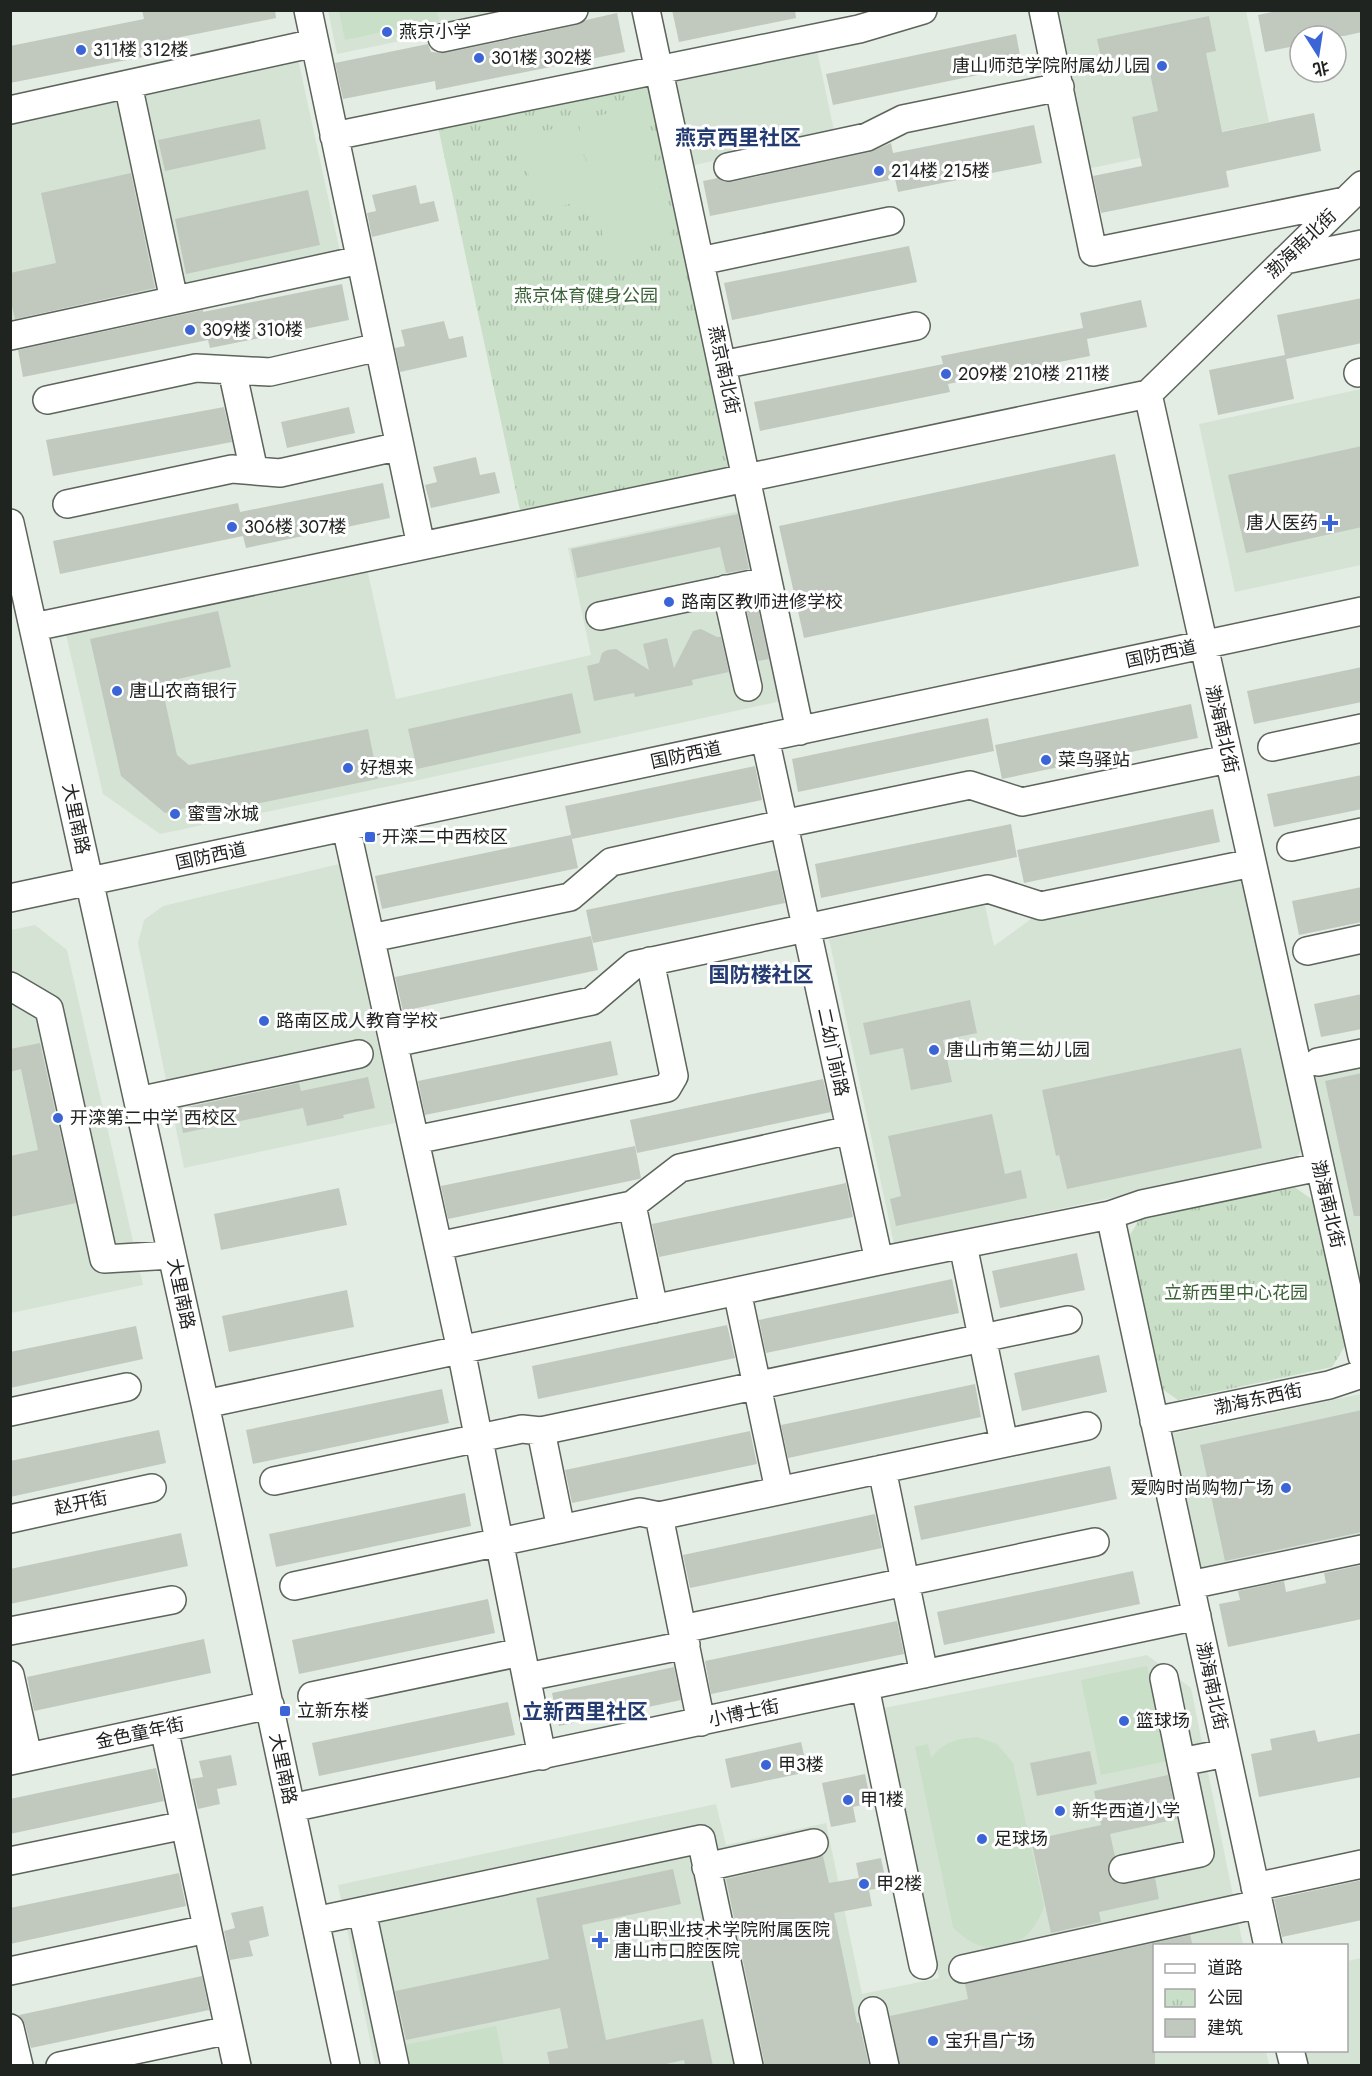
<svg xmlns="http://www.w3.org/2000/svg" width="1372" height="2076" viewBox="0 0 1372 2076" font-family="Jost,'Noto Sans SC',sans-serif">
	<style>
		.built { fill: #d5e3d4 }
		.park { fill: url(#park-tufts) }
		.garden { fill: #c9dfc7 }
		.building { fill: #c1c9bf }
		.lines { fill: none; stroke-linecap: round; stroke-linejoin: round }
		.minor-casing { stroke: #5c645b; stroke-width: 30 }
		.minor { stroke: #fff; stroke-width: 27 }
		.poi-dot { fill: #3b65d6; stroke: #fff; stroke-width: 2 }
		.labels { text-anchor: middle; dominant-baseline: central; stroke-width: 6; stroke-linejoin: round; paint-order: stroke }
		.poi-label { font-size: 18px; fill: #202420; stroke: #fff; text-anchor: start }
		.street-label { font-size: 18px; fill: #202420; stroke: #fff }
		.park-label { font-size: 18px; fill: #3b6337; stroke: #fff }
		.quarter-label { font-size: 21px; font-weight: bold; fill: #243b72; stroke: #fff }
	</style>
	<defs>
		<pattern id="park-tufts" width="24" height="20" patternUnits="userSpaceOnUse" patternTransform="scale(1.5)"><rect width="24" height="20" fill="#c9dfc7"/><path d="M3 7l-1-3M5 7V3M7 7l1-3M15 17l-1-3M17 17v-4M19 17l1-3" fill="none" stroke="#acbfab"/></pattern>
	</defs>
	<rect width="100%" height="100%" fill="#e4ede3"/>
	<path class="built" d="M 328,10 L 546,11 L 337,54 Z
		M 1054,11 L 1246,11 L 1269,122 L 1219,132 L 1221,141 L 1087,169 Z
		M 815,41 L 835,135 L 685,167 L 665,72 Z
		M 297,54 L 340,252 L 162,289 L 11,328 L 10,115 Z
		M 1361,389 L 1361,565 L 1235,592 L 1199,424 Z
		M 740,511 L 781,701 L 414,781 L 160,834 L 103,794 L 64,626 L 366,564 L 396,699 L 591,655 L 568,548 Z
		M 339,864 L 395,1123 L 184,1168 L 138,943 L 144,920 L 163,906 Z
		M 1243,871 L 1304,1148 L 1294,1159 L 894,1244 L 829,939 L 985,905 L 994,946 L 1035,916 Z
		M 35,925 L 67,950 L 143,1285 L 11,1313 L 11,930 Z
		M 1361,1066 L 1361,1320 L 1309,1077 Z
		M 1361,1394 L 1361,1536 L 1201,1570 L 1171,1434 Z
		M 1147,1655 L 1191,1688 L 1243,1945 L 1154,1946 L 1154,2050 L 1266,2051 L 1269,2065 L 375,2065 L 338,1885 L 716,1804 L 726,1845 L 826,1823 L 862,1994 L 939,1978 L 884,1708 Z
		M 1361,1958 L 1361,2065 L 1304,2065 L 1300,2051 L 1346,2050 L 1347,1961 Z"/>
	<path class="park" d="M 650,76 L 734,470 L 521,515 L 437,122 Z
		M 1293,1186 L 1313,1200 L 1345,1346 L 1332,1367 L 1178,1400 L 1158,1386 L 1127,1240 L 1139,1220 Z"/>
	<path class="garden" d="M 339,11 L 437,11 L 439,20 L 345,40 Z
		M 643,106 L 672,240 L 607,255 L 578,120 Z
		M 577,124 L 593,199 L 537,211 L 520,136 Z
		M 1147,1666 L 1167,1761 L 1101,1775 L 1081,1680 Z
		M 977,1737 L 997,1744 L 1013,1763 L 1044,1906 C 1030,1951 985,1963 953,1927 L 915,1747 L 928,1744 L 931,1758 C 945,1741 956,1739 977,1737 Z
		M 496,2026 L 504,2065 L 404,2065 L 400,2046 Z"/>
	<path class="building" d="M 142,10 L 275,10 L 276,18 L 151,43 L 153,55 L 10,83 L 10,46 L 144,19 Z
		M 672,10 L 795,10 L 796,18 L 679,42 Z
		M 1281,10 L 1362,10 L 1362,32 L 1344,36 L 1300,36 L 1300,45 L 1265,52 L 1258,15 Z
		M 617,13 L 625,52 L 436,90 L 435,81 L 343,99 L 335,63 L 428,44 L 431,52 L 445,53 L 577,25 L 586,20 Z
		M 1209,16 L 1216,51 L 1206,53 L 1222,132 L 1314,113 L 1321,151 L 1226,171 L 1229,187 L 1101,213 L 1093,176 L 1142,166 L 1132,117 L 1158,111 L 1148,64 L 1104,73 L 1097,39 Z
		M 1016,34 L 1022,66 L 833,105 L 826,74 Z
		M 260,119 L 266,149 L 165,171 L 158,140 Z
		M 1034,125 L 1042,163 L 898,192 L 895,179 L 710,216 L 703,181 L 718,178 L 724,182 L 731,182 L 870,152 L 891,143 L 893,153 Z
		M 131,173 L 155,288 L 15,319 L 10,298 L 10,273 L 56,263 L 41,193 Z
		M 416,185 L 420,204 L 434,201 L 439,221 L 372,237 L 367,213 L 376,211 L 372,195 Z
		M 308,190 L 320,245 L 186,274 L 175,219 Z
		M 909,246 L 917,282 L 732,320 L 724,283 Z
		M 342,284 L 349,320 L 210,348 L 208,340 L 23,377 L 18,350 L 203,310 L 203,312 Z
		M 1362,298 L 1362,343 L 1286,359 L 1294,399 L 1218,415 L 1209,370 L 1285,355 L 1277,315 Z
		M 1141,300 L 1147,327 L 1087,339 L 1090,356 L 948,384 L 950,392 L 760,431 L 754,402 L 943,364 L 941,356 L 1083,328 L 1080,313 Z
		M 444,321 L 449,339 L 463,336 L 467,357 L 400,372 L 395,348 L 405,346 L 401,330 Z
		M 224,407 L 232,442 L 53,476 L 46,440 Z
		M 349,407 L 355,433 L 287,448 L 281,422 Z
		M 1362,446 L 1362,527 L 1246,553 L 1228,475 Z
		M 1115,454 L 1139,566 L 804,638 L 779,526 Z
		M 476,457 L 480,475 L 495,472 L 500,493 L 431,508 L 425,485 L 437,482 L 433,467 Z
		M 383,483 L 390,518 L 246,548 L 243,536 L 60,574 L 53,541 L 238,503 L 240,512 Z
		M 738,514 L 749,569 L 726,573 L 720,547 L 577,578 L 571,549 Z
		M 756,599 L 769,659 L 758,661 L 745,602 Z
		M 218,611 L 231,667 L 161,683 L 177,755 L 189,765 L 368,729 L 378,779 L 187,818 L 185,808 L 165,813 L 121,776 L 90,639 Z
		M 701,629 L 717,637 L 721,637 L 729,672 L 692,680 L 693,685 L 635,697 L 634,693 L 594,701 L 587,666 L 599,663 L 602,653 L 607,650 L 616,649 L 649,670 L 643,644 L 667,638 L 674,668 L 693,631 Z
		M 1362,667 L 1362,702 L 1254,724 L 1247,691 Z
		M 572,693 L 581,733 L 417,769 L 408,729 Z
		M 1191,704 L 1198,738 L 1002,779 L 995,745 Z
		M 988,718 L 994,751 L 798,792 L 792,759 Z
		M 755,766 L 762,800 L 572,839 L 565,806 Z
		M 1362,775 L 1362,809 L 1274,827 L 1267,794 Z
		M 1213,809 L 1220,842 L 1024,883 L 1017,850 Z
		M 1011,824 L 1017,857 L 821,898 L 815,864 Z
		M 571,835 L 578,868 L 382,909 L 375,876 Z
		M 778,870 L 785,903 L 593,943 L 586,910 Z
		M 1362,887 L 1362,922 L 1299,935 L 1292,901 Z
		M 591,936 L 598,970 L 403,1011 L 395,977 Z
		M 1362,994 L 1362,1029 L 1321,1037 L 1314,1004 Z
		M 970,1000 L 977,1033 L 943,1040 L 952,1082 L 911,1090 L 903,1048 L 870,1055 L 863,1023 Z
		M 611,1041 L 618,1075 L 425,1115 L 418,1081 Z
		M 40,1043 L 76,1203 L 10,1217 L 10,1156 L 38,1150 L 21,1069 L 10,1072 L 10,1049 Z
		M 1241,1048 L 1262,1148 L 1067,1189 L 1059,1155 L 1056,1156 L 1042,1090 Z
		M 1362,1073 L 1362,1216 L 1354,1216 L 1325,1081 Z
		M 368,1077 L 375,1108 L 343,1115 L 344,1118 L 307,1126 L 303,1108 L 183,1133 L 178,1109 L 299,1083 L 301,1091 Z
		M 823,1079 L 831,1112 L 637,1153 L 630,1120 Z
		M 992,1114 L 1005,1174 L 1021,1170 L 1027,1198 L 896,1226 L 890,1199 L 901,1196 L 888,1136 Z
		M 635,1146 L 641,1178 L 639,1179 L 448,1219 L 441,1186 Z
		M 846,1183 L 853,1217 L 659,1257 L 652,1224 Z
		M 339,1188 L 347,1225 L 221,1250 L 214,1214 Z
		M 1077,1253 L 1085,1290 L 1000,1308 L 992,1271 Z
		M 952,1279 L 959,1313 L 766,1353 L 759,1320 Z
		M 347,1290 L 354,1327 L 229,1352 L 222,1316 Z
		M 727,1325 L 735,1358 L 538,1399 L 532,1366 Z
		M 136,1326 L 143,1359 L 10,1388 L 10,1352 Z
		M 1099,1355 L 1107,1392 L 1022,1411 L 1014,1373 Z
		M 975,1384 L 981,1417 L 788,1458 L 781,1425 Z
		M 442,1389 L 449,1423 L 253,1464 L 246,1430 Z
		M 1362,1410 L 1362,1532 L 1225,1561 L 1200,1445 Z
		M 159,1430 L 166,1463 L 10,1497 L 10,1461 Z
		M 750,1431 L 757,1464 L 572,1503 L 565,1470 Z
		M 1110,1466 L 1117,1499 L 921,1540 L 914,1506 Z
		M 465,1493 L 471,1526 L 276,1567 L 269,1534 Z
		M 875,1514 L 882,1548 L 690,1588 L 683,1555 Z
		M 181,1533 L 188,1566 L 10,1604 L 10,1569 Z
		M 1362,1565 L 1362,1619 L 1228,1647 L 1219,1604 L 1240,1600 L 1238,1591 L 1284,1581 L 1286,1592 L 1326,1583 L 1324,1573 Z
		M 1133,1571 L 1140,1604 L 944,1645 L 937,1612 Z
		M 488,1599 L 495,1633 L 299,1674 L 292,1640 Z
		M 897,1621 L 904,1654 L 711,1694 L 705,1661 Z
		M 204,1639 L 211,1673 L 34,1711 L 27,1677 Z
		M 674,1667 L 681,1700 L 559,1726 L 552,1693 Z
		M 508,1702 L 515,1735 L 319,1776 L 312,1743 Z
		M 1315,1730 L 1318,1742 L 1362,1733 L 1362,1777 L 1259,1797 L 1251,1754 L 1272,1750 L 1270,1739 Z
		M 801,1742 L 808,1772 L 731,1788 L 725,1759 Z
		M 1090,1751 L 1097,1784 L 1037,1796 L 1030,1763 Z
		M 231,1755 L 237,1785 L 217,1789 L 220,1804 L 198,1809 L 191,1779 L 203,1777 L 199,1761 Z
		M 156,1768 L 164,1801 L 10,1834 L 10,1799 Z
		M 865,1774 L 871,1803 L 853,1807 L 856,1822 L 831,1827 L 822,1783 Z
		M 1168,1775 L 1177,1819 L 1110,1834 L 1115,1856 L 1108,1865 L 1108,1872 L 1111,1879 L 1119,1884 L 1126,1884 L 1155,1878 L 1159,1899 L 1099,1912 L 1101,1922 L 1051,1933 L 1031,1840 L 1101,1825 L 1094,1791 Z
		M 823,1856 L 829,1883 L 859,1878 L 856,1863 L 881,1858 L 887,1887 L 869,1890 L 872,1906 L 834,1913 L 857,2023 L 859,2022 L 869,2066 L 765,2066 L 726,1879 Z
		M 673,1869 L 681,1904 L 582,1925 L 606,2040 L 703,2019 L 713,2066 L 685,2066 L 684,2060 L 657,2066 L 550,2066 L 547,2052 L 568,2048 L 560,2008 L 406,2040 L 395,1991 L 549,1959 L 536,1898 Z
		M 179,1873 L 186,1906 L 10,1944 L 10,1908 Z
		M 1362,1880 L 1362,1920 L 1282,1937 L 1274,1899 Z
		M 263,1906 L 269,1936 L 249,1941 L 253,1956 L 230,1960 L 224,1931 L 235,1928 L 231,1913 Z
		M 1190,1935 L 1193,1946 L 1155,1946 L 1155,2066 L 900,2066 L 890,2016 L 968,1999 L 965,1984 Z
		M 202,1976 L 209,2010 L 31,2048 L 25,2024 L 19,2015 Z"/>
	<g class="lines">
		<defs>
			<path id="minor" d="M 308,10 L 421,546
				M 646,10 L 800,731
				M 1043,10 L 1093,252 L 1345,201
				M 442,38 L 574,10
				M 128,84 L 174,300
				M 10,110 L 315,43
				M 334,136 L 859,29 L 923,10
				M 728,167 L 867,137 L 903,119 L 1060,87
				M 1285,260 L 1362,244
				M 700,261 L 890,221
				M 10,336 L 360,260
				M 722,365 L 916,326
				M 232,370 L 254,471
				M 1358,373 L 1362,372
				M 1148,394 L 1362,1356
				M 1148,394 L 1362,185
				M 47,400 L 196,368 L 270,372 L 379,347
				M 67,504 L 232,469 L 280,473 L 400,446
				M 10,523 L 205,1404 L 346,2066
				M 726,589 L 748,687
				M 600,616 L 767,581
				M 34,627 L 1148,394
				M 765,738 L 879,1261
				M 1272,747 L 1362,728
				M 346,827 L 461,1350 L 542,1756
				M 1291,847 L 1362,832
				M 10,898 L 1362,611
				M 371,938 L 570,897 L 611,862 L 783,824 L 970,785 L 1022,802 L 1228,759
				M 1307,951 L 1362,939
				M 10,986 L 49,1009 L 104,1259 L 172,1255
				M 394,1043 L 592,1001 L 634,965 L 988,889 L 1041,906 L 1252,863
				M 1318,1062 L 1362,1053
				M 138,1101 L 359,1054
				M 415,1140 L 667,1088 L 674,1076 L 650,961
				M 632,1205 L 654,1309
				M 1110,1215 L 1268,1946
				M 963,1245 L 1004,1443
				M 438,1246 L 632,1205 L 680,1168 L 850,1130
				M 737,1291 L 779,1490
				M 205,1404 L 879,1261 L 1110,1215 L 1142,1204 L 1319,1167
				M 10,1412 L 127,1387
				M 1154,1421 L 1329,1385 L 1362,1374
				M 882,1469 L 924,1674
				M 274,1481 L 522,1429 L 541,1431
				M 659,1516 L 701,1722
				M 10,1519 L 152,1488
				M 561,1529 L 541,1431 L 1068,1320
				M 1190,1585 L 1362,1549
				M 294,1586 L 640,1512 L 659,1516 L 1087,1426
				M 682,1629 L 1095,1542
				M 10,1631 L 172,1600
				M 10,1675 L 28,1757
				M 527,1677 L 686,1645
				M 1164,1678 L 1181,1762
				M 865,1687 L 923,1965
				M 312,1696 L 521,1652
				M 164,1728 L 237,2066
				M 10,1761 L 270,1705
				M 291,1808 L 1197,1616
				M 10,1861 L 185,1825
				M 706,1867 L 814,1843
				M 1123,1869 L 1200,1853 L 1181,1762 L 1226,1753
				M 1255,1887 L 1362,1864
				M 362,1911 L 395,2066
				M 315,1921 L 701,1839 L 749,2066
				M 963,1969 L 1259,1904
				M 10,1971 L 207,1929
				M 873,2011 L 885,2066
				M 10,2028 L 19,2066
				M 1290,2050 L 1294,2066
				M 60,2066 L 229,2030"/>
		</defs>
		<use href="#minor" class="minor-casing"/>
		<use href="#minor" class="minor"/>
	</g>
	<g class="poi-dot">
		<circle cx="387" cy="32" r="6"/>
		<circle cx="81" cy="50" r="6"/>
		<circle cx="479" cy="58" r="6"/>
		<circle cx="1162" cy="66" r="6"/>
		<circle cx="879" cy="171" r="6"/>
		<circle cx="190" cy="330" r="6"/>
		<circle cx="946" cy="374" r="6"/>
		<path d="M1327 514h6v6h6v6h-6v6h-6v-6h-6v-6h6z"/>
		<circle cx="232" cy="527" r="6"/>
		<circle cx="669" cy="602" r="6"/>
		<circle cx="117" cy="691" r="6"/>
		<circle cx="1046" cy="760" r="6"/>
		<circle cx="348" cy="768" r="6"/>
		<circle cx="175" cy="814" r="6"/>
		<rect x="364" y="831" width="12" height="12" rx="3"/>
		<circle cx="264" cy="1021" r="6"/>
		<circle cx="934" cy="1050" r="6"/>
		<circle cx="58" cy="1118" r="6"/>
		<circle cx="1286" cy="1488" r="6"/>
		<rect x="279" y="1705" width="12" height="12" rx="3"/>
		<circle cx="1124" cy="1721" r="6"/>
		<circle cx="766" cy="1765" r="6"/>
		<circle cx="848" cy="1800" r="6"/>
		<circle cx="1060" cy="1811" r="6"/>
		<circle cx="982" cy="1839" r="6"/>
		<circle cx="864" cy="1884" r="6"/>
		<path d="M597 1931h6v6h6v6h-6v6h-6v-6h-6v-6h6z"/>
		<circle cx="933" cy="2041" r="6"/>
	</g>
	<g class="labels">
		<g class="poi-label">
			<text x="399" y="32">燕京小学</text>
			<text x="93" y="50">311楼 312楼</text>
			<text x="491" y="58">301楼 302楼</text>
			<text x="1150" y="66" text-anchor="end">唐山师范学院附属幼儿园</text>
			<text x="891" y="171">214楼 215楼</text>
			<text x="202" y="330">309楼 310楼</text>
			<text x="958" y="374">209楼 210楼 211楼</text>
			<text x="1318" y="523" text-anchor="end">唐人医药</text>
			<text x="244" y="527">306楼 307楼</text>
			<text x="681" y="602">路南区教师进修学校</text>
			<text x="129" y="691">唐山农商银行</text>
			<text x="1058" y="760">菜鸟驿站</text>
			<text x="360" y="768">好想来</text>
			<text x="187" y="814">蜜雪冰城</text>
			<text x="382" y="837">开滦二中西校区</text>
			<text x="276" y="1021">路南区成人教育学校</text>
			<text x="946" y="1050">唐山市第二幼儿园</text>
			<text x="70" y="1118">开滦第二中学 西校区</text>
			<text x="1274" y="1488" text-anchor="end">爱购时尚购物广场</text>
			<text x="297" y="1711">立新东楼</text>
			<text x="1136" y="1721">篮球场</text>
			<text x="778" y="1765">甲3楼</text>
			<text x="860" y="1800">甲1楼</text>
			<text x="1072" y="1811">新华西道小学</text>
			<text x="994" y="1839">足球场</text>
			<text x="876" y="1884">甲2楼</text>
			<text x="614" y="1930">唐山职业技术学院附属医院<tspan x="614" dy="21">唐山市口腔医院</tspan></text>
			<text x="945" y="2041">宝升昌广场</text>
		</g>
		<g class="street-label">
			<text transform="translate(1301 244) rotate(-44)">渤海南北街</text>
			<text transform="translate(724 370) rotate(78)">燕京南北街</text>
			<text transform="translate(1161 654) rotate(-12)">国防西道</text>
			<text transform="translate(1222 729) rotate(77)">渤海南北街</text>
			<text transform="translate(686 755) rotate(-12)">国防西道</text>
			<text transform="translate(76 819) rotate(78)">大里南路</text>
			<text transform="translate(211 856) rotate(-12)">国防西道</text>
			<text transform="translate(833 1052) rotate(78)">二幼门前路</text>
			<text transform="translate(1328 1204) rotate(77)">渤海南北街</text>
			<text transform="translate(181 1294) rotate(78)">大里南路</text>
			<text transform="translate(1258 1399) rotate(-12)">渤海东西街</text>
			<text transform="translate(81 1503) rotate(-12)">赵开街</text>
			<text transform="translate(1212 1686) rotate(78)">渤海南北街</text>
			<text transform="translate(744 1713) rotate(-12)">小博士街</text>
			<text transform="translate(140 1733) rotate(-12)">金色童年街</text>
			<text transform="translate(283 1769) rotate(78)">大里南路</text>
		</g>
		<g class="park-label">
			<text x="586" y="296">燕京体育健身公园</text>
			<text x="1236" y="1293">立新西里中心花园</text>
		</g>
		<g class="quarter-label">
			<text x="738" y="138">燕京西里社区</text>
			<text x="761" y="975">国防楼社区</text>
			<text x="585" y="1712">立新西里社区</text>
		</g>
	</g>
	<rect width="1372" height="2076" fill="none" stroke="#202420" stroke-width="24"/>
	<rect x="1153" y="1944" width="195" height="108" fill="#ffffff" stroke="#a6a7a6" stroke-width="1.5"/>
	<rect x="1165" y="1964" width="30" height="9" fill="#ffffff" stroke="#a6a7a6" stroke-width="1.5"/>
	<text x="1207" y="1974" font-size="18" fill="#202420">道路</text>
	<rect x="1165" y="1989" width="30" height="18" fill="url(#park-tufts)" stroke="#a6a7a6" stroke-width="1.5"/>
	<text x="1207" y="2004" font-size="18" fill="#202420">公园</text>
	<rect x="1165" y="2019" width="30" height="18" fill="#c1c9bf" stroke="#a6a7a6" stroke-width="1.5"/>
	<text x="1207" y="2034" font-size="18" fill="#202420">建筑</text>
	<g transform="translate(1318 54) rotate(168)"><circle r="28" fill="#ffffff" stroke="#a6a7a6" stroke-width="1.5"/>
	<path d="M0-4.5L10 22L0 15L-10 22Z" fill="#3b65d6"/>
	<text y="-9" font-size="16" font-weight="bold" text-anchor="middle" fill="#202420">北</text>
	</g>
</svg>
